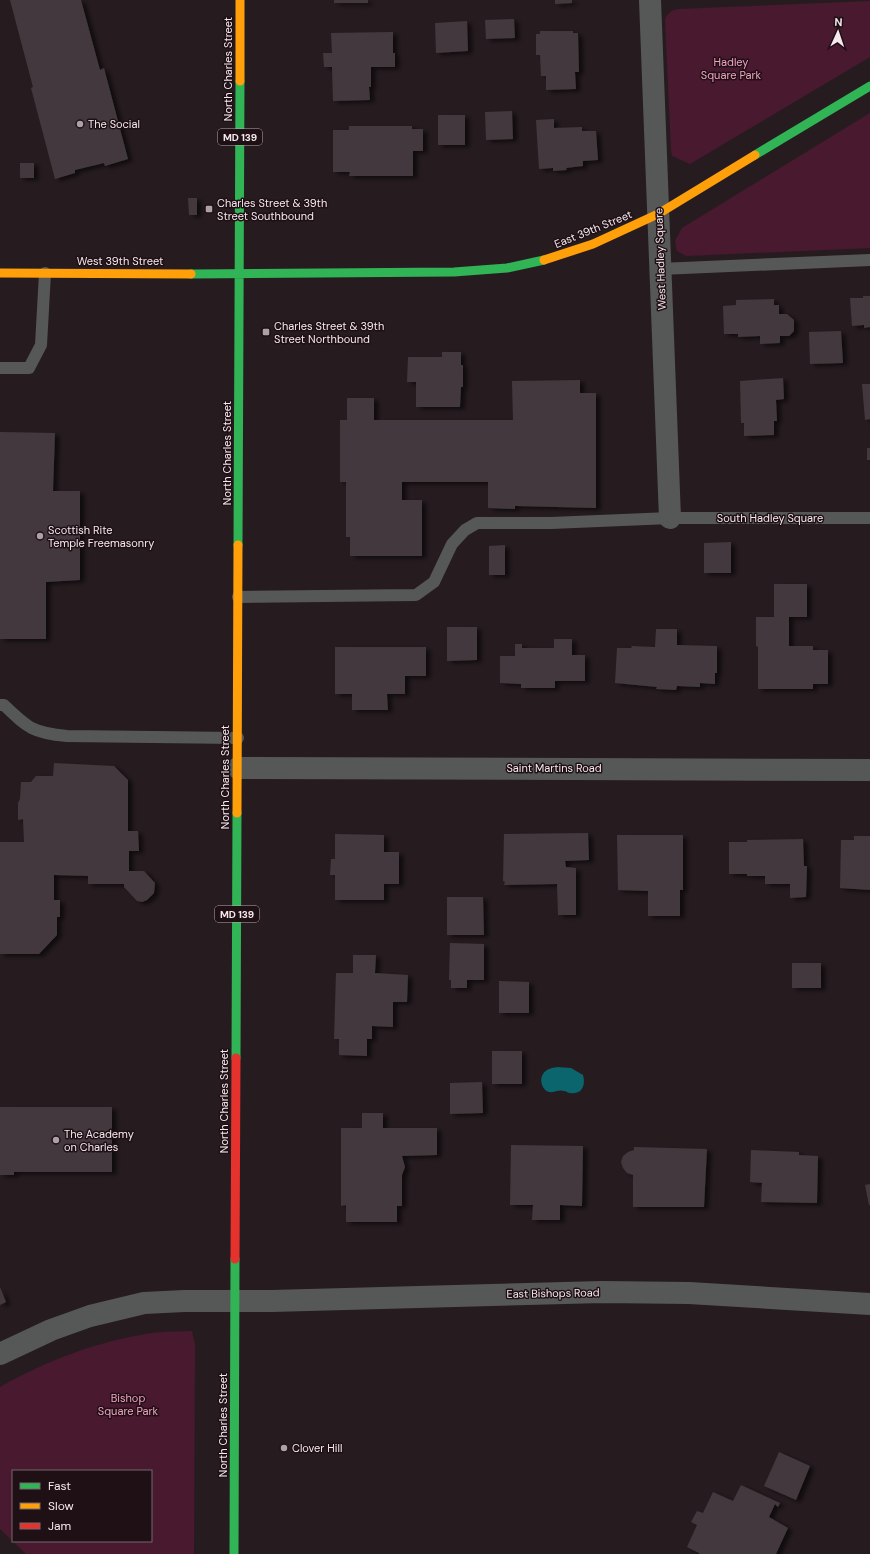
<svg xmlns="http://www.w3.org/2000/svg" width="870" height="1554" viewBox="0 0 870 1554" font-family="'DM Sans',sans-serif">
	<style>
		.green { fill: #49192f; fill-rule: evenodd }
		.water { fill: #0a666c }
		.building { fill: #42393d; filter: url(#shadow) }
		.lines { fill: none; stroke-linecap: round; stroke-linejoin: round }
		.lane { stroke: #565858; stroke-width: 12 }
		.street { stroke: #565858; stroke-width: 22 }
		.fast { stroke: #30b455; stroke-width: 9 }
		.slow { stroke: #ff9f0a; stroke-width: 9 }
		.jam { stroke: #e5322d; stroke-width: 9 }
		.poi-dot { fill: #ada1a5; stroke: #1f1016; stroke-width: 1.5 }
		.labels { text-anchor: middle; dominant-baseline: central; stroke-width: 3; stroke-linejoin: round; paint-order: stroke }
		.shield { fill: #1f1016; stroke: #b5a8ac; stroke-width: 1 }
		.shield-label { font-size: 10px; font-weight: bold; fill: #f5e9ed }
		.park-label { font-size: 11px; fill: #f6a2c0; stroke: #1f1016 }
		.street-label { font-size: 11px; fill: #f5e9ed; stroke: #1f1016 }
		.poi-label { font-size: 11px; fill: #f5e9ed; stroke: #1f1016; text-anchor: start }
	</style>
	<defs>
		<filter id="shadow"><feDropShadow dx="4.5" dy="2.5" stdDeviation="2" flood-color="#0009"/></filter>
	</defs>
	<rect width="100%" height="100%" fill="#261c20"/>
	<path class="green" d="M 870,1 L 870,57 L 690,164 L 672,156 L 671,149 L 665,20 C 667,13 671,11 678,9 Z
		M 870,113 L 870,248 L 686,256 L 677,251 L 675,241 L 682,228 Z
		M 192,1331 L 195,1345 L 194,1554 L 26,1554 L 0,1529 L 0,1387 C 48,1360 98,1341 152,1333 C 165,1331 179,1332 192,1331 ZM 13,1471 L 151,1471 L 151,1541 L 13,1541 Z"/>
	<path class="water" d="M 557,1067 L 571,1068 L 583,1075 C 586,1085 582,1095 570,1093 C 565,1092 569,1092 564,1091 C 559,1089 554,1093 549,1092 C 542,1090 539,1080 543,1074 C 546,1069 552,1068 557,1067 Z"/>
	<path class="building" d="M 10,0 L 81,0 L 100,70 L 104,68 L 128,159 L 105,166 L 104,163 L 75,170 L 75,173 L 55,179 L 31,88 L 33,87 Z
		M 334,0 L 368,0 L 368,3 L 334,3 Z
		M 555,0 L 572,0 L 572,3 L 555,4 Z
		M 514,19 L 515,38 L 486,39 L 485,20 Z
		M 467,21 L 468,51 L 436,53 L 435,23 Z
		M 540,31 L 573,31 L 573,33 L 578,33 L 579,72 L 575,72 L 576,89 L 546,90 L 546,76 L 541,76 L 540,55 L 536,55 L 536,34 L 540,34 Z
		M 393,32 L 393,53 L 395,53 L 395,67 L 371,67 L 371,87 L 369,87 L 370,100 L 333,101 L 332,67 L 324,67 L 323,53 L 332,53 L 331,33 Z
		M 512,111 L 513,139 L 486,140 L 485,112 Z
		M 438,115 L 465,115 L 465,145 L 438,145 Z
		M 554,119 L 554,128 L 582,127 L 582,131 L 596,131 L 598,160 L 583,161 L 583,166 L 566,168 L 567,170 L 553,171 L 553,168 L 539,169 L 536,120 Z
		M 349,126 L 412,126 L 412,129 L 423,129 L 423,151 L 413,151 L 413,176 L 349,176 L 350,172 L 333,172 L 333,130 L 349,130 Z
		M 20,163 L 34,163 L 34,178 L 20,178 Z
		M 188,198 L 197,198 L 197,215 L 189,215 Z
		M 863,296 L 870,296 L 870,327 L 864,328 L 864,325 L 852,326 L 850,298 L 863,298 Z
		M 774,299 L 774,305 L 779,305 L 779,314 L 787,314 L 794,320 L 794,331 L 789,336 L 780,336 L 780,343 L 760,344 L 760,336 L 738,337 L 738,334 L 724,334 L 723,306 L 736,305 L 736,300 Z
		M 841,331 L 843,363 L 810,364 L 809,332 Z
		M 442,352 L 461,352 L 461,365 L 463,365 L 463,387 L 461,387 L 460,407 L 416,407 L 416,382 L 407,382 L 408,357 L 442,357 Z
		M 783,378 L 784,399 L 776,400 L 777,421 L 774,421 L 774,435 L 744,436 L 744,423 L 741,423 L 740,381 Z
		M 580,380 L 580,393 L 596,393 L 596,508 L 515,506 L 515,509 L 488,508 L 488,482 L 402,482 L 402,500 L 422,500 L 422,556 L 350,556 L 350,537 L 346,537 L 346,482 L 340,482 L 340,420 L 347,420 L 347,398 L 374,398 L 374,420 L 513,420 L 512,381 Z
		M 862,384 L 870,384 L 870,419 L 865,420 Z
		M 0,432 L 55,433 L 53,491 L 80,491 L 80,580 L 46,582 L 46,639 L 0,639 Z
		M 867,448 L 870,448 L 870,460 L 867,460 Z
		M 731,542 L 731,573 L 704,573 L 704,543 Z
		M 505,545 L 505,575 L 489,575 L 489,546 Z
		M 774,584 L 807,584 L 807,617 L 789,617 L 789,646 L 813,646 L 813,650 L 828,650 L 828,684 L 813,684 L 813,689 L 758,689 L 758,647 L 756,646 L 756,617 L 774,617 Z
		M 447,627 L 477,627 L 477,660 L 447,661 Z
		M 656,629 L 677,629 L 677,645 L 717,646 L 717,673 L 715,673 L 715,684 L 700,683 L 700,687 L 677,686 L 676,690 L 656,689 L 657,687 L 615,683 L 617,648 L 632,648 L 631,646 L 655,647 Z
		M 554,639 L 572,639 L 572,655 L 585,655 L 585,681 L 555,681 L 555,688 L 521,688 L 521,684 L 500,683 L 500,656 L 515,656 L 515,644 L 522,644 L 522,648 L 554,648 Z
		M 335,647 L 426,647 L 426,676 L 405,676 L 405,694 L 387,694 L 388,710 L 352,710 L 352,694 L 335,694 Z
		M 54,763 L 114,766 L 128,780 L 128,831 L 138,831 L 139,851 L 129,851 L 129,871 L 144,871 L 155,883 L 154,893 L 147,900 L 142,902 L 137,901 L 124,887 L 124,884 L 88,884 L 88,876 L 54,875 L 54,900 L 60,900 L 60,917 L 57,917 L 57,935 L 39,954 L 0,954 L 0,842 L 24,842 L 23,819 L 18,820 L 18,803 L 20,799 L 21,782 L 31,782 L 36,776 L 53,776 Z
		M 588,833 L 589,860 L 565,861 L 566,867 L 576,868 L 576,915 L 558,915 L 557,884 L 504,885 L 505,882 L 503,881 L 504,834 Z
		M 335,834 L 384,835 L 384,852 L 399,852 L 399,884 L 384,884 L 384,900 L 335,900 L 335,875 L 330,875 L 331,859 L 335,859 Z
		M 617,835 L 683,835 L 683,890 L 680,890 L 680,916 L 648,916 L 648,891 L 618,890 Z
		M 854,836 L 870,836 L 870,890 L 840,888 L 841,840 L 854,840 Z
		M 803,839 L 804,866 L 807,866 L 806,897 L 790,898 L 790,884 L 765,884 L 765,876 L 747,876 L 747,874 L 729,874 L 729,842 L 747,842 L 747,840 Z
		M 447,897 L 483,897 L 484,935 L 447,935 Z
		M 450,943 L 484,944 L 484,980 L 467,980 L 467,988 L 451,988 L 451,980 L 449,980 Z
		M 353,955 L 376,955 L 375,973 L 408,975 L 407,1002 L 393,1002 L 393,1027 L 372,1026 L 372,1039 L 367,1039 L 367,1056 L 339,1055 L 339,1039 L 334,1039 L 336,973 L 353,973 Z
		M 792,963 L 821,963 L 821,988 L 792,988 Z
		M 499,981 L 529,982 L 529,1013 L 499,1013 Z
		M 492,1051 L 522,1051 L 522,1084 L 492,1084 Z
		M 482,1082 L 483,1113 L 450,1114 L 450,1083 Z
		M 0,1107 L 112,1107 L 112,1172 L 14,1172 L 14,1175 L 0,1175 Z
		M 362,1113 L 383,1113 L 383,1128 L 437,1128 L 437,1155 L 402,1156 L 405,1167 L 402,1175 L 402,1206 L 397,1206 L 397,1222 L 346,1222 L 346,1205 L 341,1206 L 341,1128 L 362,1128 Z
		M 511,1145 L 583,1146 L 582,1206 L 560,1205 L 560,1220 L 532,1220 L 533,1205 L 510,1205 Z
		M 634,1147 L 707,1149 L 704,1207 L 633,1207 L 633,1175 L 627,1173 L 623,1168 L 621,1162 L 623,1156 L 628,1152 L 634,1150 Z
		M 751,1150 L 799,1152 L 799,1155 L 818,1156 L 817,1203 L 761,1202 L 762,1183 L 750,1182 Z
		M 870,1184 L 870,1205 L 869,1205 L 865,1185 Z
		M 0,1287 L 6,1302 L 0,1305 Z
		M 779,1452 L 810,1466 L 796,1500 L 764,1486 Z
		M 741,1485 L 780,1503 L 778,1507 L 775,1504 L 769,1517 L 788,1528 L 776,1554 L 699,1554 L 699,1553 L 687,1547 L 697,1525 L 691,1522 L 697,1511 L 703,1513 L 713,1492 L 733,1501 Z"/>
	<g class="lines">
		<path class="lane" d="M 660,269 L 870,260
			M 0,368 L 29,368 L 41,345 L 45,273
			M 238,597 L 416,595 L 434,582 L 452,544 L 465,530 L 477,523 L 551,523 L 670,518 L 870,518
			M 0,705 L 4,705 C 28,728 33,733 67,736 L 238,738"/>
		<path class="street" d="M 650,0 L 670,518
			M 238,768 L 870,770
			M 0,1354 L 51,1330 L 90,1316 L 144,1303 L 184,1301 L 272,1301 L 602,1292 L 689,1293 L 870,1304"/>
		<path class="fast" d="M 755,155 L 870,86
			M 191,274 L 454,272 L 507,268 L 544,260
			M 238,545 L 240,81
			M 236,1058 L 237,813
			M 234,1554 L 235,1259"/>
		<path class="slow" d="M 240,81 L 240,0
			M 544,260 L 593,244 L 658,214 L 755,155
			M 0,273 L 191,274
			M 237,813 L 238,545"/>
		<path class="jam" d="M 235,1259 L 236,1058"/>
	</g>
	<g class="poi-dot">
		<circle cx="80" cy="124" r="4"/>
		<rect x="205" y="205" width="8" height="8" rx="2"/>
		<rect x="262" y="328" width="8" height="8" rx="2"/>
		<circle cx="40" cy="536" r="4"/>
		<circle cx="56" cy="1140" r="4"/>
		<circle cx="284" cy="1448" r="4"/>
	</g>
	<g class="labels">
		<g class="shield">
			<rect x="218" y="129" width="44" height="16" rx="3"/>
			<rect x="215" y="906" width="44" height="16" rx="3"/>
		</g>
		<g class="shield-label">
			<text x="240" y="137">MD 139</text>
			<text x="237" y="914">MD 139</text>
		</g>
		<g class="park-label">
			<text x="731" y="62">Hadley<tspan x="731" dy="13">Square Park</tspan></text>
			<text x="128" y="1398">Bishop<tspan x="128" dy="13">Square Park</tspan></text>
		</g>
		<g class="street-label">
			<text transform="translate(228 69) rotate(-90)">North Charles Street</text>
			<text transform="translate(593 229) rotate(-22)">East 39th Street</text>
			<text transform="translate(660 259) rotate(-92)">West Hadley Square</text>
			<text x="120" y="261">West 39th Street</text>
			<text transform="translate(227 453) rotate(-90)">North Charles Street</text>
			<text x="770" y="518">South Hadley Square</text>
			<text x="554" y="768">Saint Martins Road</text>
			<text transform="translate(225 777) rotate(-90)">North Charles Street</text>
			<text transform="translate(224 1101) rotate(-90)">North Charles Street</text>
			<text transform="translate(553 1293) rotate(-1)">East Bishops Road</text>
			<text transform="translate(223 1425) rotate(-90)">North Charles Street</text>
		</g>
		<g class="poi-label">
			<text x="88" y="124">The Social</text>
			<text x="217" y="203">Charles Street &amp; 39th<tspan x="217" dy="13">Street Southbound</tspan></text>
			<text x="274" y="326">Charles Street &amp; 39th<tspan x="274" dy="13">Street Northbound</tspan></text>
			<text x="48" y="530">Scottish Rite<tspan x="48" dy="13">Temple Freemasonry</tspan></text>
			<text x="64" y="1134">The Academy<tspan x="64" dy="13">on Charles</tspan></text>
			<text x="292" y="1448">Clover Hill</text>
		</g>
	</g>
	<rect x="12" y="1470" width="140" height="72" fill="#1f1016" stroke="#75676c"/>
	<rect x="20" y="1483" width="20" height="6" fill="#30b455" stroke="#75676c"/>
	<text x="48" y="1490" font-size="12" fill="#f5e9ed">Fast</text>
	<rect x="20" y="1503" width="20" height="6" fill="#ff9f0a" stroke="#75676c"/>
	<text x="48" y="1510" font-size="12" fill="#f5e9ed">Slow</text>
	<rect x="20" y="1523" width="20" height="6" fill="#e5322d" stroke="#75676c"/>
	<text x="48" y="1530" font-size="12" fill="#f5e9ed">Jam</text>
	<g transform="translate(838 32) rotate(3)" stroke="#1f1016" stroke-width="3" paint-order="stroke">
	<path d="M0-3L7 15L0 10L-7 15Z" fill="#f5e9ed"/>
	<text y="-6" font-size="11" font-weight="bold" text-anchor="middle" fill="#f5e9ed">N</text>
	</g>
</svg>
